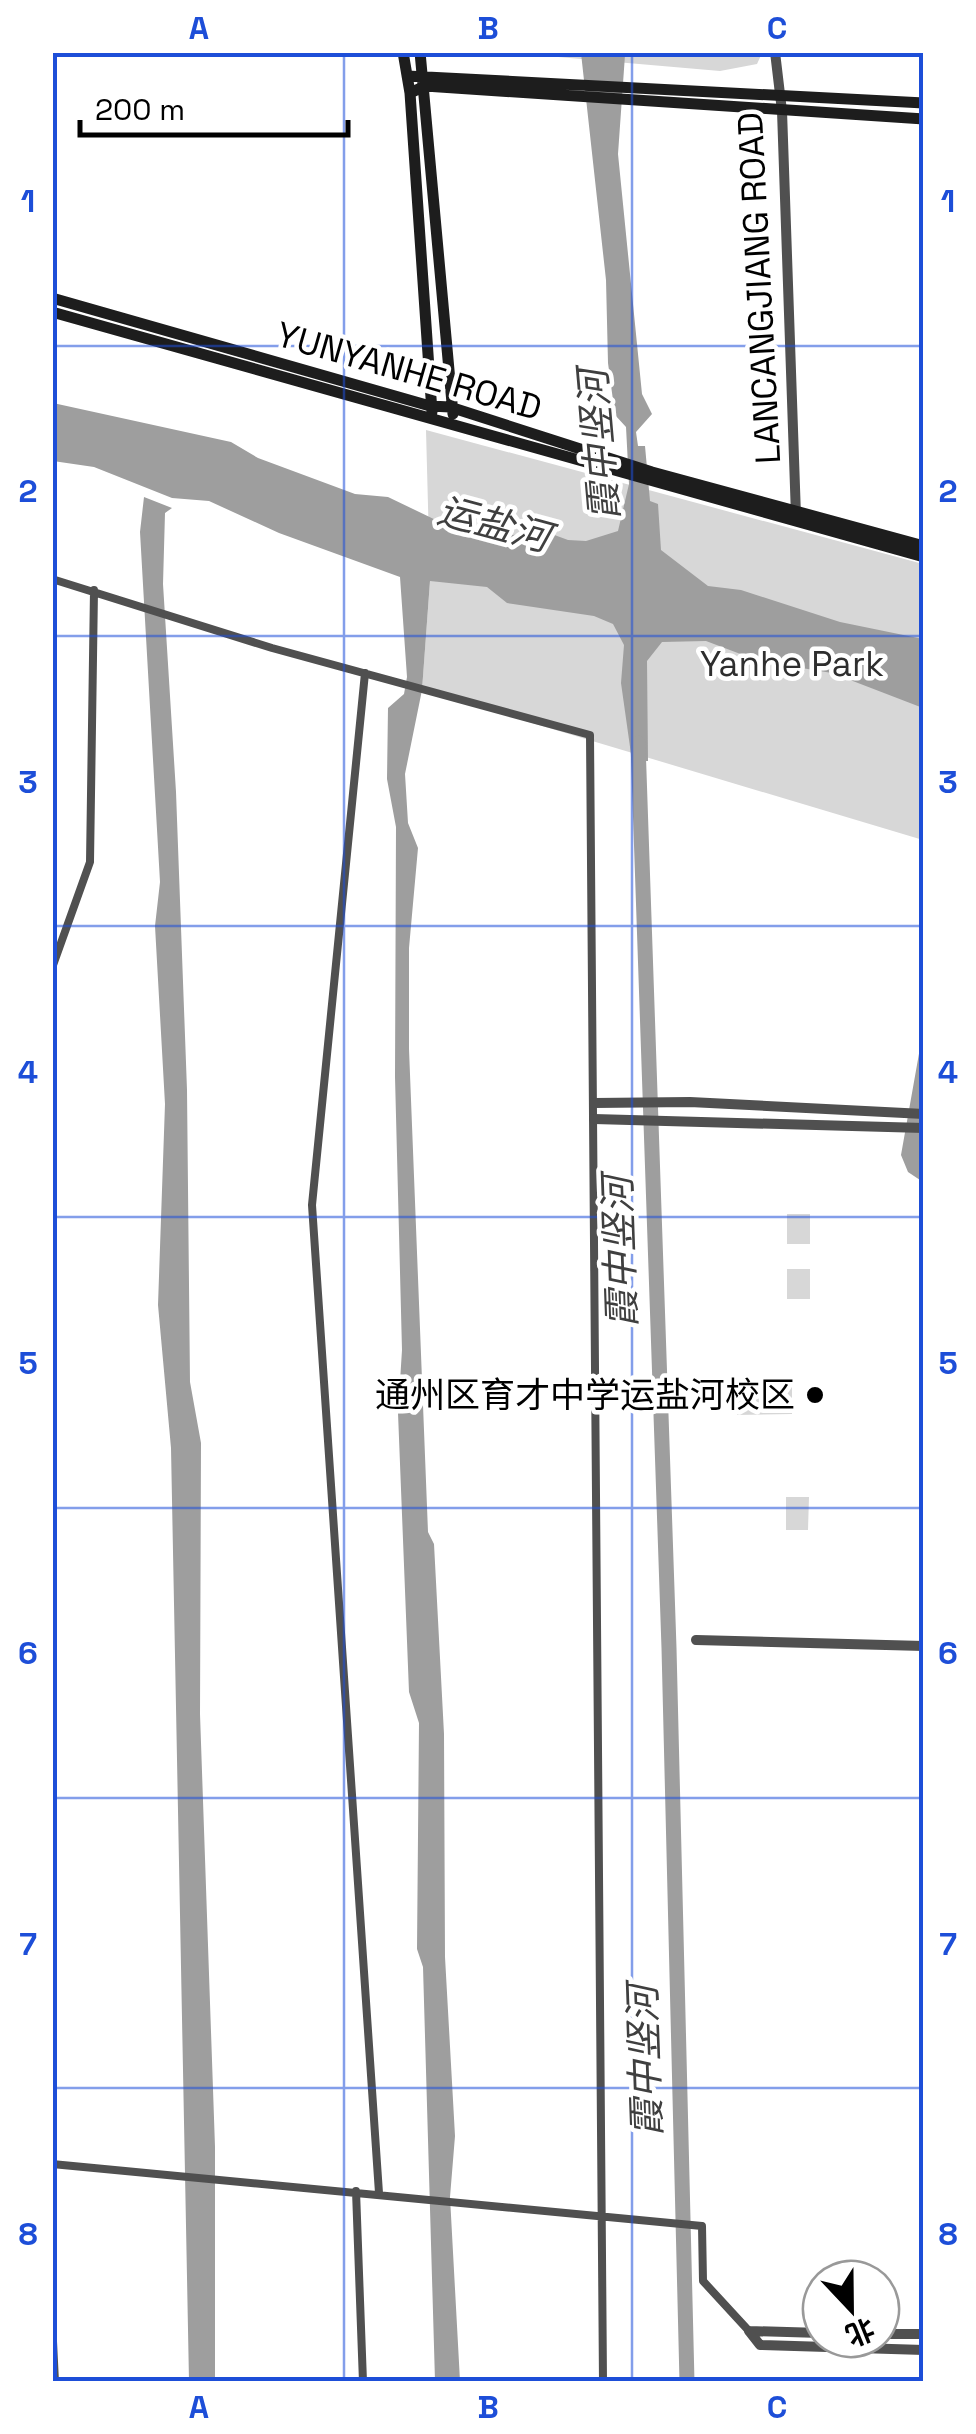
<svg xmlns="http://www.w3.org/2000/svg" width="976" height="2434" viewBox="0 0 976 2434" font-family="'Space Grotesk','Noto Sans SC',sans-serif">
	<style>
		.green { fill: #d7d7d7 }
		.water { fill: #9e9e9e }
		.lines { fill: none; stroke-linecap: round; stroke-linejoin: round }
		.river { stroke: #9e9e9e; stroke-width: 15 }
		.minor { stroke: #505050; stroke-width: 8 }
		.tertiary { stroke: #505050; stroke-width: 10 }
		.secondary { stroke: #1d1d1d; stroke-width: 11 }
		.grid { fill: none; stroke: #1d4ed8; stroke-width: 2.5; stroke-opacity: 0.55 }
		.poi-dot { fill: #000; stroke: #fff; stroke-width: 4 }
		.labels { text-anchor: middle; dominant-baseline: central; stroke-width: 9; stroke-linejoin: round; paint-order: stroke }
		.street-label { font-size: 35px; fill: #000; stroke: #fff }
		.park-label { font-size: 35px; fill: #2e2e2e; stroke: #fff }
		.poi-label { font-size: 35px; fill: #000; stroke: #fff; text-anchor: end }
		.water-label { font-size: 38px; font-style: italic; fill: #3f3f3f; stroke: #fff }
		.neatline { fill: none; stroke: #1d4ed8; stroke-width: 4 }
		.grid-label { font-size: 32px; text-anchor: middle; font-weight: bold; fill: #1d4ed8 }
	</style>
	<rect width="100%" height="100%" fill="#fff"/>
	<path class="green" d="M 512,53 L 762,53 L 757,64 L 720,71 Z
		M 426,430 L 923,564 L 923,840 L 422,690 L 430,581 Z
		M 787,1214 L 810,1214 L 810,1244 L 787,1244 Z
		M 787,1269 L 810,1269 L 810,1299 L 787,1299 Z
		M 792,1380 L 792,1414 L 737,1415 L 737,1381 Z
		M 786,1497 L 809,1497 L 808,1530 L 786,1530 Z"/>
	<path class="water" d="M 581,53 L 625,55 L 618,154 L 642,394 L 652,414 L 636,432 L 638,446 L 645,446 L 650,501 L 658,504 L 661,550 L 708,586 L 741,590 L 840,622 L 923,639 L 923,708 L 832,673 L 759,661 L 706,641 L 662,642 L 647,661 L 648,761 L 632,761 L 621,683 L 624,645 L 613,624 L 594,616 L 507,603 L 487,587 L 430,581 L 422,690 L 405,774 L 408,823 L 418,848 L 409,948 L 409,1049 L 428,1532 L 434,1544 L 444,1734 L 445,1957 L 455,2136 L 450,2197 L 460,2381 L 435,2381 L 423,1967 L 417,1949 L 419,1723 L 409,1692 L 398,1413 L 402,1350 L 395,1077 L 396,827 L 387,779 L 388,708 L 404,694 L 407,677 L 400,577 L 279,533 L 209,501 L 172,498 L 94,467 L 53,461 L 53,403 L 231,442 L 258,458 L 355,494 L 388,497 L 440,522 L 511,535 L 549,533 L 568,540 L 586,541 L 618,531 L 629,484 L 626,427 L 615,415 L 608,363 L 606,280 Z
		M 144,497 L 172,508 L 165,513 L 163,584 L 176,792 L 187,1090 L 190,1382 L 201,1443 L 200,1714 L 215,2147 L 215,2382 L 189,2381 L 171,1448 L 158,1305 L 165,1104 L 155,926 L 160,882 L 140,532 Z
		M 923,1031 L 923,1182 L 908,1172 L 901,1155 Z"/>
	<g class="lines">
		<path class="river" d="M 638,743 L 669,1648 L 687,2382"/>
		<path class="minor" d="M 52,579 L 272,648 L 590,735 L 603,2382
			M 365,673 L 312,1205 L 379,2193
			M 52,968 L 90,862 L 94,590
			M 52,2164 L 702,2226 L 703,2281 L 749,2331
			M 356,2191 L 363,2382
			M 52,2321 L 55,2382"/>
		<path class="tertiary" d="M 775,52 L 782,111 L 796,516
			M 594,1103 L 690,1102 L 924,1114
			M 594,1119 L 924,1128
			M 696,1640 L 924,1646
			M 749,2331 L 760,2345 L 924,2350
			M 749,2331 L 821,2333
			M 881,2334 L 924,2334"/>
		<path class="secondary" d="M 403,52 L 410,93 L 432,412
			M 420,52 L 453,414
			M 407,76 L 924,103
			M 410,93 L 425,86 L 924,119
			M 52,298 L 430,406 L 450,407 L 652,472 L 924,546
			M 52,312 L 924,557"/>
	</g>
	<path class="grid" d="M 344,52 L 344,2382M 632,52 L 632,2382M 52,346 L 924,346M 52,636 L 924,636M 52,926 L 924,926M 52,1217 L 924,1217M 52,1508 L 924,1508M 52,1798 L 924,1798M 52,2088 L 924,2088"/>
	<circle class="poi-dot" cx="815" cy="1395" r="10"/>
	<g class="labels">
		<g class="street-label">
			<text transform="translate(759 288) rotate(-93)">LANCANGJIANG ROAD</text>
			<text transform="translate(409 371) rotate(16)">YUNYANHE ROAD</text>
		</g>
		<g class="park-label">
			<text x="792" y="664">Yanhe Park</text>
		</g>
		<g class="poi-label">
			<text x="795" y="1395">通州区育才中学运盐河校区</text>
		</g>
		<g class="water-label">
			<text transform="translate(599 445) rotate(-95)">霞中竖河</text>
			<text transform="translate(494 524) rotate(15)">运盐河</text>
			<text transform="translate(620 1252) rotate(-92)">霞中竖河</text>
			<text transform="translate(645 2061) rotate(-92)">霞中竖河</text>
		</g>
	</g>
	<rect width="976" height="2434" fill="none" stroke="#ffffff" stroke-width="110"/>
	<g transform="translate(851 2309) rotate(158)"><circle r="48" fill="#ffffff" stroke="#999999" stroke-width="2.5"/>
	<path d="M0-8L18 38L0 25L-18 38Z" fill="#000000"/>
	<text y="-15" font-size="28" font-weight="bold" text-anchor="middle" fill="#000000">北</text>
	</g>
	<path d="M80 120v15h268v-15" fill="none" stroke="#000000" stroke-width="5"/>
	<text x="95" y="120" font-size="30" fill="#000000" stroke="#ffffff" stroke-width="8" paint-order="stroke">200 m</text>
	<rect x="55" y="55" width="866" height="2324" class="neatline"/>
	<g class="grid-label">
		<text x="199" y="39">A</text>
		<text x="488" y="39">B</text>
		<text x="777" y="39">C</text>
		<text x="28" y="212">1</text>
		<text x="948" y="212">1</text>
		<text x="28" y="502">2</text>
		<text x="948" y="502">2</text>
		<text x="28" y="793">3</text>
		<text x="948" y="793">3</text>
		<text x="28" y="1083">4</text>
		<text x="948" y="1083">4</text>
		<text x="28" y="1374">5</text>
		<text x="948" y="1374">5</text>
		<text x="28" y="1664">6</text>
		<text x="948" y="1664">6</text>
		<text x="28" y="1955">7</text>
		<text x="948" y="1955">7</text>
		<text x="28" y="2245">8</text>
		<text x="948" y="2245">8</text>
		<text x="199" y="2418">A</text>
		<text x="488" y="2418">B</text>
		<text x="777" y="2418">C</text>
	</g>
</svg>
